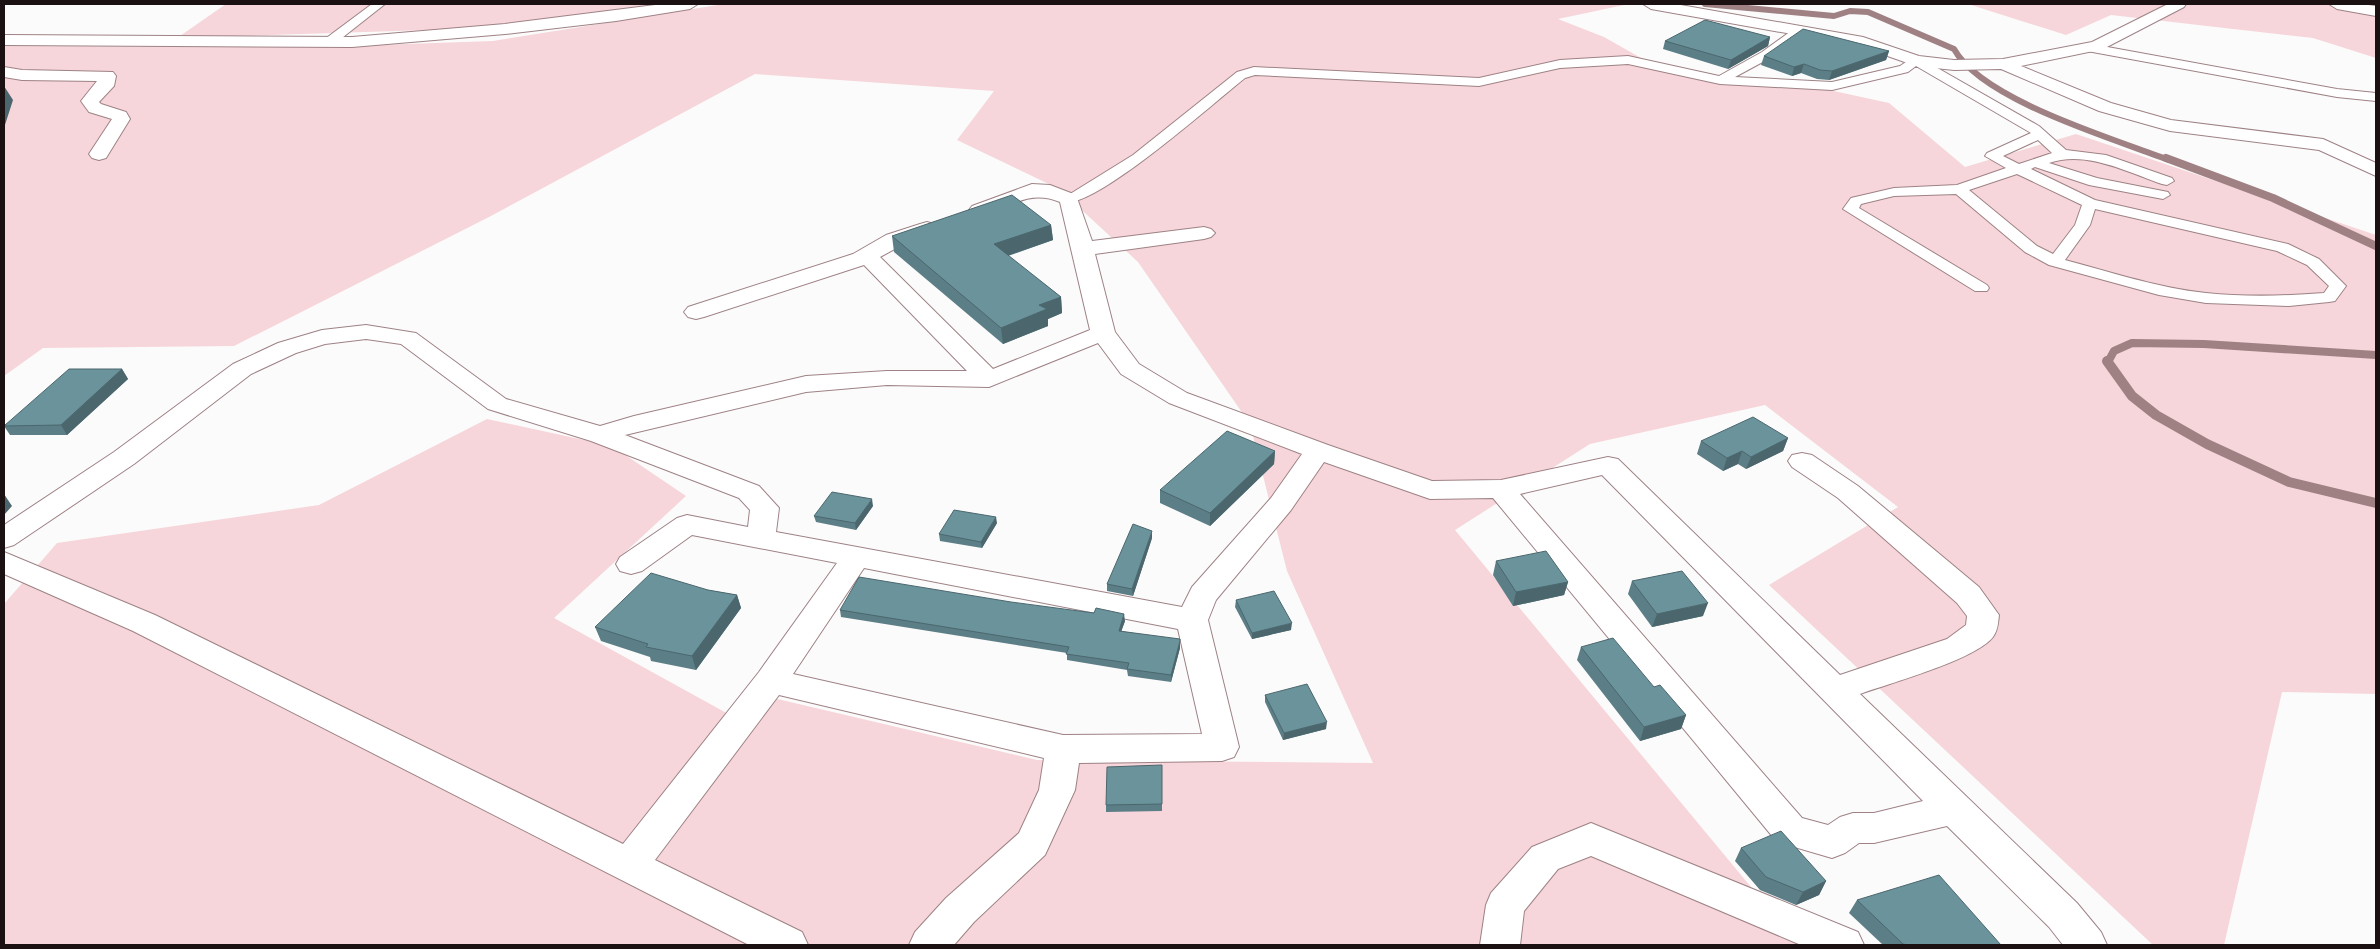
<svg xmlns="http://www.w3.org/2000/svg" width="2380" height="949" viewBox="0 0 2380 949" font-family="'Space Grotesk',sans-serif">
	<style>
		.green { fill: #f6d6da }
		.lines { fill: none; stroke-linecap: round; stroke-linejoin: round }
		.stream-far2 { stroke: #9f8184; stroke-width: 6 }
		.stream-far1 { stroke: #9f8184; stroke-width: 8 }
		.stream { stroke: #9f8184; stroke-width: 10 }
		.lane-casing { stroke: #9e8285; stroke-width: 2 }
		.street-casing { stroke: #9e8285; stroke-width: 2 }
		.lane { fill: #fff; fill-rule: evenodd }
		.street { fill: #fff; fill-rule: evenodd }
		.wall { fill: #5c7e86 }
		.shaded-wall { fill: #4b676d }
		.building { fill: #6b939c; stroke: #4b676d }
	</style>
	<rect width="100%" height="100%" fill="#fbfbfb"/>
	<path class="green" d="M 226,4 L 664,4 L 461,29 L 177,38 Z
		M 724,4 L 1622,4 L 1624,5 L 1558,19 L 1604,37 L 1641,58 L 1718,82 L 1806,85 L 1889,103 L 1965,167 L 2076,134 L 2376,235 L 2376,694 L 2282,692 L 2224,945 L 2153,945 L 1769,585 L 1898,507 L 1765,405 L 1590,444 L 1455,530 L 1799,945 L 4,945 L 4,604 L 57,543 L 319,505 L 487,419 L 612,446 L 686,496 L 554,618 L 741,721 L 697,805 L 773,698 L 1037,760 L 1373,763 L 1287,571 L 1250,424 L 1138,262 L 1059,189 L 957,140 L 994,91 L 755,74 L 489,217 L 234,346 L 43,348 L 4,376 L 4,46 L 319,47 L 493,41 Z
		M 1968,4 L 2376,4 L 2376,58 L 2313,38 L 2111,15 L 2066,35 Z"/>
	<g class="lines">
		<path class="stream-far2" d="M 1705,4 L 1834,16 L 1850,11 L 1868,12 L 1954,49 C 1982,100 2114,139 2169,160"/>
		<path class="stream-far1" d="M 2166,158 L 2273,198 L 2376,246
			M 2108,362 L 2114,351 L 2132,343 L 2204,344 L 2376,355"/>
		<path class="stream" d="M 2107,361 L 2132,396 L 2156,415 L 2207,444 L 2289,482 L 2376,503"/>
		<defs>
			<path id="lane" d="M 372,4 L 385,4 L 333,45 L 325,45 L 323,42 L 325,39 Z
				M 1798,26 L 1802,27 L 1804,29 L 1802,31 L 1770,58 L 1735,77 L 1832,82 L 1900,66 L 1912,58 L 1920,58 L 2039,126 L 2066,150 L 2106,155 L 2172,178 L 2174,181 L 2167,185 L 2162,184 C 2127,172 2086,150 2049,163 L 2097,178 L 2168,192 L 2170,195 L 2163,199 L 2089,185 L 2035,167 L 2031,169 L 2095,200 L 2288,244 L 2319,259 L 2346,286 L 2335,301 L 2329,302 L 2289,306 L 2206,303 L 2159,295 L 2049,265 L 2025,252 L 1956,194 L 1894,196 L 1861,204 L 1859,208 L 1987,285 L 1989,288 L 1987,291 L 1975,291 L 1843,209 L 1851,198 L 1894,188 L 1957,185 L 2006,168 L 1985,156 L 1987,153 L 2031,133 L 1916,66 L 1908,72 L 1832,90 L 1720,84 L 1628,64 L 1560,68 L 1479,86 L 1255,75 L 1245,78 C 1217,100 1094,210 1064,202 L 1062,199 L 1133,155 L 1237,72 L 1254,67 L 1479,78 L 1560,60 L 1628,56 L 1719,76 L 1762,52 ZM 2038,140 L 2052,153 L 2019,164 L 2003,156 ZM 2017,174 L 2082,205 L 2075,225 L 2053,254 L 2037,246 L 1969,190 ZM 2095,209 L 2277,251 L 2307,265 L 2329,286 L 2324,293 C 2285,296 2245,297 2206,293 C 2158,288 2111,272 2065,260 L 2090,225 Z
				M 2091,44 L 2337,89 L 2376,93 L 2376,101 L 2337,97 L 2087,51 L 2085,48 L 2087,45 Z"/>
			<path id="street" d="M 663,4 L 698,4 L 690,9 L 616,21 L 505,34 L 352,47 L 4,45 L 4,35 L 352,37 L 505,24 Z
				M 1643,4 L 1675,4 L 1863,37 L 1919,56 L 1954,60 L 2003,59 L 2092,42 L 2168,4 L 2186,4 L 2184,7 L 2103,49 L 2021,66 L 2111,103 L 2171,120 L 2323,139 L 2376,163 L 2376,176 L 2319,150 L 2170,131 L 2099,111 L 2001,69 L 1954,70 L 1916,66 L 1859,46 L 1651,9 Z
				M 2329,4 L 2361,4 L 2376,6 L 2376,16 L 2337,9 Z
				M 4,67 L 22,70 L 113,72 L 116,76 L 114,86 L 99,102 L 101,104 L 126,112 L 130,119 L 106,158 L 99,160 L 92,158 L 89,154 L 112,119 L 89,112 L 81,101 L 97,81 L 22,80 L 4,77 Z
				M 1032,184 L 1050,185 L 1076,195 L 1092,241 L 1204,227 L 1211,229 L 1215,233 L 1211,237 L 1204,239 L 1095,254 L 1115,332 L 1139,364 L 1187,393 L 1328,445 L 1432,481 L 1501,480 L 1608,457 L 1618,459 L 1840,675 L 1947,639 L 1966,625 L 1967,616 L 1957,603 L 1838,498 L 1792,467 L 1788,461 L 1792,455 L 1802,453 L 1812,455 L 1858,486 L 1979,587 L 1999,615 C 1998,623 1998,630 1993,637 C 1975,660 1890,683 1860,694 L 2077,903 L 2101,932 L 2107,945 L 2063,945 L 2049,927 L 1947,826 L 1874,843 L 1859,843 L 1845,853 L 1832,858 L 1777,842 L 1493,498 L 1430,499 L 1324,462 L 1291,510 L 1216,600 L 1208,620 L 1239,747 L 1234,757 L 1222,761 L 1079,763 L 1075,790 L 1045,855 L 974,922 L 954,945 L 909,945 L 915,932 L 946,898 L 1019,833 L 1039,790 L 1044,758 L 779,695 L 655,860 L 802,932 L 808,945 L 749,945 L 133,631 L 4,574 L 4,552 L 155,615 L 623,844 L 759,672 L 837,563 L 692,535 L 642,571 L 631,574 L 620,571 L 616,564 L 620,557 L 677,518 L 687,515 L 748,527 L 750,510 L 739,498 L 591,441 L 488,409 L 401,344 L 366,339 L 325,344 L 296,353 L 251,374 L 134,464 L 14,545 L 4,548 L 4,525 L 114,452 L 233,364 L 278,343 L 322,330 L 366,325 L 416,333 L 506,399 L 600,426 L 634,416 L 806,376 L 887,371 L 967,371 L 864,265 L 704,317 L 696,319 L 688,317 L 684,312 L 688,307 L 853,254 L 886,235 L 920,224 L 927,222 L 934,224 L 938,228 L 934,232 L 902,245 L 880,257 L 993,369 L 1090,330 L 1060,202 C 1028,189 1010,208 979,216 L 972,214 L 969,210 L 972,206 ZM 1098,343 L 1121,374 L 1169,403 L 1302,454 L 1271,498 L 1192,587 L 1182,607 L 776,532 L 779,508 L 759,486 L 625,435 L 806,392 L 887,385 L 989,387 ZM 1602,475 L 1923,801 L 1874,813 L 1853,813 L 1840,817 L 1828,825 L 1802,818 L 1520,494 ZM 864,568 L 1178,629 L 1202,734 L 1063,735 L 793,674 Z
				M 1591,823 L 1858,932 L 1864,945 L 1801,945 L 1591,856 L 1558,869 L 1524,911 L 1520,945 L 1480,945 L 1486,905 L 1491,893 L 1532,847 Z"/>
		</defs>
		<use href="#lane" class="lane-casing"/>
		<use href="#street" class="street-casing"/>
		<use href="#lane" class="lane"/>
		<use href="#street" class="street"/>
	</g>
	<path class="wall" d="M 1770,37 L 1768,46 L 1728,69 L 1663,49 L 1665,41 Z
		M 1889,51 L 1886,60 L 1829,80 L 1817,79 L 1801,73 L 1792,76 L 1761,65 L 1764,56 Z
		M 1051,225 L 1053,240 L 1008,256 L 1061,297 L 1062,313 L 1048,319 L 1048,326 L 1003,344 L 894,252 L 892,236 Z
		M 122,369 L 128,379 L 67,435 L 10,435 L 4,426 L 4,425 Z
		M 1788,438 L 1783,451 L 1746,469 L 1738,464 L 1723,471 L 1697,454 L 1701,441 Z
		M 1275,451 L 1274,464 L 1210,526 L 1160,503 L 1160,490 Z
		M 873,506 L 856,530 L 816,522 L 814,516 Z
		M 997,523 L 982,548 L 940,541 L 939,534 Z
		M 1152,538 L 1133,596 L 1107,591 L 1107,584 Z
		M 1496,561 L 1568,582 L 1564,595 L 1513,606 L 1493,575 Z
		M 1632,581 L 1703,616 L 1652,627 L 1628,594 Z
		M 708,590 L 737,595 L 741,608 L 696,670 L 651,661 L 650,657 L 601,641 L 595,627 Z
		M 1236,600 L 1291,630 L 1252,639 L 1235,607 Z
		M 840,610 L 1125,621 L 1121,631 L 1180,641 L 1180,648 L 1171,682 L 1128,676 L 1127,670 L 1067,660 L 1067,653 L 841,617 Z
		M 1581,647 L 1654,687 L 1686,715 L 1681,729 L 1640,741 L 1577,660 Z
		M 1265,695 L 1326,729 L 1283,740 L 1265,702 Z
		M 1162,765 L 1162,811 L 1106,812 L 1106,805 Z
		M 1741,848 L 1826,881 L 1819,895 L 1796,905 L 1760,890 L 1735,861 Z
		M 1857,900 L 2001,945 L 1883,945 L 1849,913 Z"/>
	<path class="shaded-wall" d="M 1770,37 L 1768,46 L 1728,69 L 1731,60 Z
		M 1889,51 L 1886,60 L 1829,80 L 1832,71 Z
		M 1804,64 L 1801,73 L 1792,76 L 1794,67 Z
		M 4,86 L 13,100 L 4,128 Z
		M 1051,225 L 1053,240 L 995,260 L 994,244 Z
		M 1061,297 L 1062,313 L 1048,319 L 1048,326 L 1003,344 L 1001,328 L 1039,305 Z
		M 122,369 L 128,379 L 67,435 L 61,425 Z
		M 1788,438 L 1783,451 L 1746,469 L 1751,457 Z
		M 1275,451 L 1274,464 L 1210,526 L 1210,513 Z
		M 1742,451 L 1738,464 L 1723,471 L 1727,458 Z
		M 4,494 L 12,506 L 4,515 Z
		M 872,499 L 873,506 L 856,530 L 855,523 Z
		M 996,517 L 997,523 L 982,548 L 981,542 Z
		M 1152,531 L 1152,538 L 1133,596 L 1132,589 Z
		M 1568,582 L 1564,595 L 1513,606 L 1516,592 Z
		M 737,595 L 741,608 L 696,670 L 692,656 Z
		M 1708,603 L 1703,616 L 1652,627 L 1657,614 Z
		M 1124,614 L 1125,621 L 1119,638 L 1119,631 Z
		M 1292,623 L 1291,630 L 1252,639 L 1252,633 Z
		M 1180,641 L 1180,648 L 1171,682 L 1171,675 Z
		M 1686,715 L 1681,729 L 1640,741 L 1644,727 Z
		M 1327,722 L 1326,729 L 1283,740 L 1284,733 Z
		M 1826,881 L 1819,895 L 1796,905 L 1803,892 Z"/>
	<path class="building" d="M 1705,20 L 1770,37 L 1731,60 L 1665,41 Z
		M 1803,29 L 1889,51 L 1832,71 L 1820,70 L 1804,64 L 1794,67 L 1764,56 Z
		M 1012,195 L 1051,225 L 994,244 L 1061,297 L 1039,305 L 1047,309 L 1001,328 L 892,236 Z
		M 69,369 L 122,369 L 61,425 L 4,426 Z
		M 1753,417 L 1788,438 L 1751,457 L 1742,451 L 1727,458 L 1701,441 Z
		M 1227,431 L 1275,451 L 1210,513 L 1160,490 Z
		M 832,492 L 872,499 L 855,523 L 814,516 Z
		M 954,510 L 996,517 L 981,542 L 939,534 Z
		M 1133,524 L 1152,531 L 1132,589 L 1107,584 Z
		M 1546,551 L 1568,582 L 1516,592 L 1496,561 Z
		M 1682,571 L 1708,603 L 1657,614 L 1632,581 Z
		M 651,573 L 708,590 L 737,595 L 692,656 L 646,647 L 648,644 L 595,627 Z
		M 859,577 L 1011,602 L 1094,613 L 1096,608 L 1124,614 L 1119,631 L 1180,639 L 1180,641 L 1171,675 L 1127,669 L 1129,663 L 1066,654 L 1069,647 L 840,610 Z
		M 1274,591 L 1292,623 L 1252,633 L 1236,600 Z
		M 1613,638 L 1654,687 L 1660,685 L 1686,715 L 1644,727 L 1581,647 Z
		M 1307,684 L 1327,722 L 1284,733 L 1265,695 Z
		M 1162,765 L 1162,804 L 1106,805 L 1107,767 Z
		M 1781,831 L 1826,881 L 1803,892 L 1766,877 L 1741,848 Z
		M 1939,875 L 2001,945 L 1908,945 L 1903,944 L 1857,900 Z"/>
	<rect width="2380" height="949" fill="none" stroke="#1b1112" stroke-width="10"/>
</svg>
